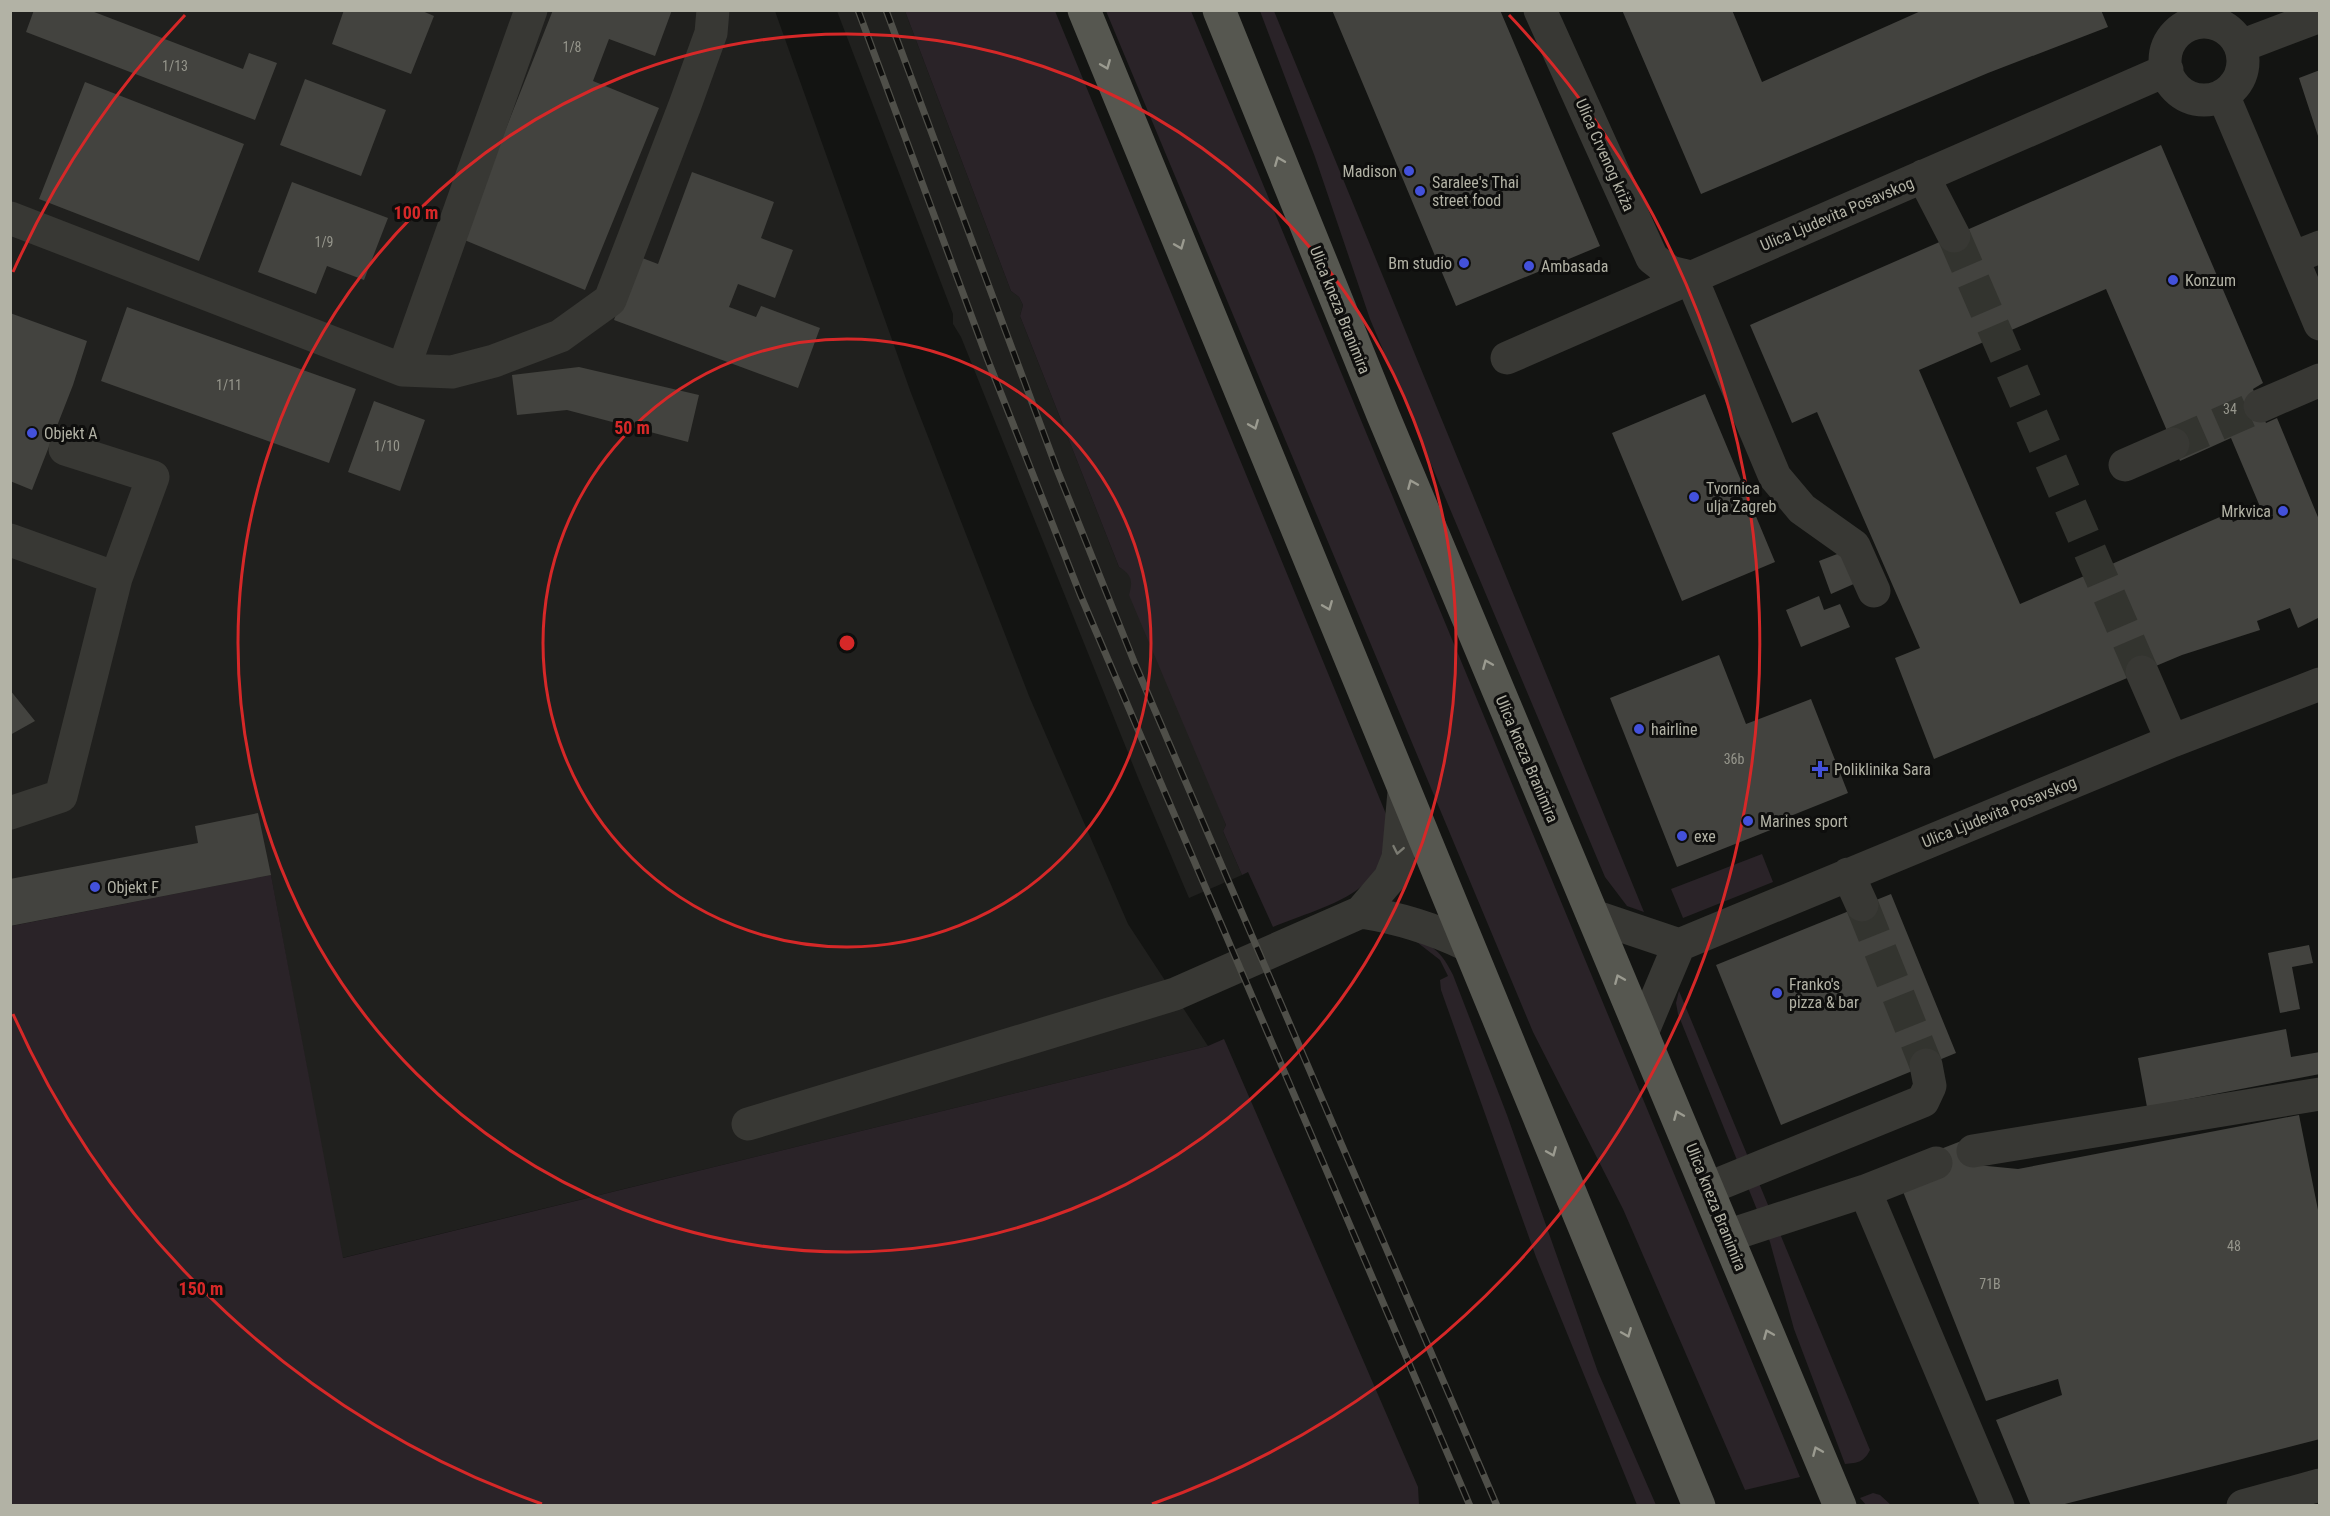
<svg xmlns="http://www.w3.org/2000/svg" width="2330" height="1516" viewBox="0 0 2330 1516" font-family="'Roboto Condensed',sans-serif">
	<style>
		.built { fill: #20201e }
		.green { fill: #2a2328 }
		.building { fill: #43433f; fill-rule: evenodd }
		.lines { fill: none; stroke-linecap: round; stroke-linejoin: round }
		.minor-tunnel { stroke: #33342f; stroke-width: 33; stroke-dasharray: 33 16; stroke-linecap: butt }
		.minor { stroke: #383834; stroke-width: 33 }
		.major { stroke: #565750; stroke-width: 33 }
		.rail-casing { stroke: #4f4f49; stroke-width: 7 }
		.rail { stroke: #0e0e0d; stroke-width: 4.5; stroke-dasharray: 14; stroke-linecap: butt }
		.oneway { stroke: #9b9b90 }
		.oneway2 { stroke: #7b7b72 }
		.ring { fill: none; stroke: #d62828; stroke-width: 3 }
		.poi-dot { fill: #4351db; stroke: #0e0e0d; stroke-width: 2 }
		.labels { text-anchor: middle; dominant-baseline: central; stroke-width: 6; stroke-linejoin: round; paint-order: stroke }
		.number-label { font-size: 14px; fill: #96968c }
		.street-label { font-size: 16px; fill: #b2b2a5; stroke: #0e0e0d }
		.poi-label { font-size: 16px; fill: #b2b2a5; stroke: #0e0e0d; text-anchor: start }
		.centre { fill: #d62828; stroke: #0e0e0d; stroke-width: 3 }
		.ring-label { font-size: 18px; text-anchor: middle; font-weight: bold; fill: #d62828; stroke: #0e0e0d; stroke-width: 6; stroke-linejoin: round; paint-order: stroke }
	</style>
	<rect width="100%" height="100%" fill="#131412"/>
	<path class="built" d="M 11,11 L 775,11 L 911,393 L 1029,696 L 1128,924 L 1208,1046 L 342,1258 L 271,876 L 11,926 Z
		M 837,11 L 905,11 L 1011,291 L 1019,297 L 1023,305 L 1020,316 L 1119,567 L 1129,573 L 1226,825 L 1223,831 L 1242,875 L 1189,898 L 1139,780 L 961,337 L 953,324 L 953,314 Z"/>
	<path class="green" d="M 905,11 L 1055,11 L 1386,814 C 1394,894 1334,902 1273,927 L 1248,872 L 1242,875 L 1223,831 L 1226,825 L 1129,595 C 1133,581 1132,575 1119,567 L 1020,316 L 1023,305 L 1019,297 L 1011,291 Z
		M 1106,11 L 1191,11 L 1800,1477 L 1745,1490 L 1623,1209 L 1533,1032 Z
		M 1260,11 L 1274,11 L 1644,912 L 1627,906 L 1605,877 L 1370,319 L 1315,157 Z
		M 1762,854 L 1773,882 L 1683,918 L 1671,889 Z
		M 271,875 L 343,1258 L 1208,1046 L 1224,1039 L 1418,1487 L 1419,1505 L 11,1506 L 11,926 Z
		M 1413,939 C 1435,945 1443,955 1453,975 L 1507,1115 L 1598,1372 L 1656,1505 L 1637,1505 L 1536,1257 L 1441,990 L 1440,980 L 1448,976 L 1440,960 Z
		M 1679,991 L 1870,1450 C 1864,1462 1858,1463 1845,1464 L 1794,1329 L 1770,1242 L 1678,1014 L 1676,1003 Z
		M 1873,1493 L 1880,1495 L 1891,1505 L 1866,1505 L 1860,1498 Z"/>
	<path class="building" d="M 34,10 L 89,10 L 243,69 L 249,53 L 277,63 L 255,120 L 26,32 Z
		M 344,10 L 420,10 L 434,16 L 411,74 L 332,44 Z
		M 553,10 L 672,10 L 655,56 L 609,39 L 593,81 L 659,108 L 585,290 L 462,239 Z
		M 1332,10 L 1500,10 L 1600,246 L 1456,306 Z
		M 1622,10 L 1732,10 L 1762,82 L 1923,10 L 2101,10 L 2108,27 L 1988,73 L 1701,194 Z
		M 2320,70 L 2320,139 L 2319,139 L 2299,78 Z
		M 305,79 L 386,110 L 361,176 L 280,145 Z
		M 85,82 L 244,144 L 199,261 L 39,199 Z
		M 2161,145 L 2263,383 L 2253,389 L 2266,423 L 2277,418 L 2320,522 L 2320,617 L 2298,628 L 2290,608 L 2257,621 L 2260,630 L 2182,655 L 1934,759 L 1895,658 L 1920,648 L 1817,412 L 1792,423 L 1750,325 ZM 2106,289 L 2180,461 L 2231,438 L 2261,509 L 2233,522 L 2229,513 L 2020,604 L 1919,370 Z
		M 692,172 L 774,202 L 761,238 L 793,250 L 775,298 L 738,284 L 729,307 L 756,317 L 761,306 L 820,328 L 798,388 L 614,320 L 637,256 L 658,264 Z
		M 292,182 L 388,218 L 364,280 L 327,266 L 316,294 L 258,272 Z
		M 127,307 L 356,389 L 329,463 L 101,381 Z
		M 10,313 L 87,341 L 73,385 L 32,490 L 10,481 Z
		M 579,367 L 699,395 L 688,442 L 567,410 L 517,415 L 512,375 Z
		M 1705,394 L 1775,562 L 1682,601 L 1612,433 Z
		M 374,401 L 425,420 L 400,491 L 348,472 Z
		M 1845,551 L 1856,583 L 1831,594 L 1819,561 Z
		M 1819,596 L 1824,610 L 1840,604 L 1850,627 L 1801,647 L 1786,610 Z
		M 1719,655 L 1746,724 L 1811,699 L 1848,793 L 1783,819 L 1786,824 L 1677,867 L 1610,698 Z
		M 10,690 L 35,721 L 10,735 Z
		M 258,813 L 271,875 L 10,926 L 10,879 L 198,843 L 195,826 Z
		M 1891,894 L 1956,1053 L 1781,1125 L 1716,965 Z
		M 2309,945 L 2313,963 L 2292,967 L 2300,1009 L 2280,1013 L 2268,953 Z
		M 2286,1029 L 2291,1057 L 2320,1052 L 2320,1074 L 2147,1107 L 2138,1058 Z
		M 2299,1115 L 2320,1220 L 2320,1439 L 2057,1506 L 2031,1506 L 1996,1420 L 2062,1395 L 2058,1379 L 1986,1401 L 1902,1189 L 1933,1152 L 1969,1138 L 1977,1165 L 2018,1169 Z"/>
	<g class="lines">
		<path class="minor-tunnel" d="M 1954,236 L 2142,672
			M 2173,444 L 2260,406
			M 1862,905 L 1926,1065"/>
		<path class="minor" d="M 1540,10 L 1652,258 L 1670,272 L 1691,277 L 1775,477 L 1802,509 L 1854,546 L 1874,591
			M2165 61a39 39 0 1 1 78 0a39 39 0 1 1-78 0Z
			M 2241,46 L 2320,16
			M 2223,95 L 2320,324
			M 1923,176 L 1954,236
			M 10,218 L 403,370 L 452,372 L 494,361 L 560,336 L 610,300 L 685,105 L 711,33 L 713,10
			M 2292,258 L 2320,247
			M 1507,358 L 2167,70
			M 403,370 L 531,10
			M 2260,406 L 2320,380
			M 2125,465 L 2173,444
			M 10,540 L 116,578
			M 2142,672 L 2172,741
			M 1404,792 L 1398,858 L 1390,878 L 1361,912 C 1399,918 1432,928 1467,945
			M 10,813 L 61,796 L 116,578 L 153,477 L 65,449
			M 1848,874 L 1862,905
			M 1593,916 L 1679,945 L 2172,741 L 2320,684
			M 1642,1033 L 1679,945
			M 748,1124 L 1175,994 L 1361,912
			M 1973,1151 L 2320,1094
			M 1936,1163 L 1865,1191 L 1998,1506
			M 1709,1188 L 1923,1101 L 1930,1086 L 1926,1065
			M 1727,1236 L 1865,1191
			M 2243,1506 L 2320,1485"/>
		<path class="major" d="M 1084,10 L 1699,1506
			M 1219,10 L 1383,415 L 1840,1506"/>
		<defs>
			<path id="rail" d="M 858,10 L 987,358 L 1080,594 L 1470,1506
				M 886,10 L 1058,472 L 1135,664 L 1497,1506"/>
		</defs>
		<use href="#rail" class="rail-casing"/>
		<use href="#rail" class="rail"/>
	</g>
	<defs><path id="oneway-chevron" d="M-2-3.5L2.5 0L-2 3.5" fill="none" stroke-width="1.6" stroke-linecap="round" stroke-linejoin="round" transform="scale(1.5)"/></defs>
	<g class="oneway">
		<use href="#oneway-chevron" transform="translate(1106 65) rotate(68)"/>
		<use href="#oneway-chevron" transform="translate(1279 161) rotate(-112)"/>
		<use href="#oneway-chevron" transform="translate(1180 245) rotate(68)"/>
		<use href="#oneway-chevron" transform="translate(1254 425) rotate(68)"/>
		<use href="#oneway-chevron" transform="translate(1412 484) rotate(-113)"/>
		<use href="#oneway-chevron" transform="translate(1328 606) rotate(68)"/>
		<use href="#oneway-chevron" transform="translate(1487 664) rotate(-113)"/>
		<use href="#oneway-chevron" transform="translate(1619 979) rotate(-113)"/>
		<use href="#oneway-chevron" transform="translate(1678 1115) rotate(-113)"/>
		<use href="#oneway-chevron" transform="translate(1552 1152) rotate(67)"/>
		<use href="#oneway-chevron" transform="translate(1627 1333) rotate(67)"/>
		<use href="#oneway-chevron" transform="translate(1768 1334) rotate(-113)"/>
		<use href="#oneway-chevron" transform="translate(1817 1451) rotate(-113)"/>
	</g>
	<use class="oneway2" href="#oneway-chevron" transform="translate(1398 850) rotate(101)"/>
	<g class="ring">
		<circle cx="847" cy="643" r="304"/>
		<circle cx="847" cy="643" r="609"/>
		<path d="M542 1504A913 913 0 0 1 13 1014M13 272A913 913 0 0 1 185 15M1509 15A913 913 0 0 1 1152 1504"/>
	</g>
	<g class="poi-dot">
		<circle cx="1409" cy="171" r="6"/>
		<circle cx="1420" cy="191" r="6"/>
		<circle cx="1464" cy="263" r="6"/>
		<circle cx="1529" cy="266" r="6"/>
		<circle cx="2173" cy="280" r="6"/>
		<circle cx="32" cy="433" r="6"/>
		<circle cx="1694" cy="497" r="6"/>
		<circle cx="2283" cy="511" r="6"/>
		<circle cx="1639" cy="729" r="6"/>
		<path d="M1817 760h6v6h6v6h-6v6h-6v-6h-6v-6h6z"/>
		<circle cx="1748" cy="821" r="6"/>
		<circle cx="1682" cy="836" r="6"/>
		<circle cx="95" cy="887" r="6"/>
		<circle cx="1777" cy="993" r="6"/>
	</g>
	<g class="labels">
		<g class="number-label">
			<text x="572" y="47">1/8</text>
			<text x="175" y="66">1/13</text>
			<text x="324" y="242">1/9</text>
			<text x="229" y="385">1/11</text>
			<text x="2230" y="409">34</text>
			<text x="387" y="446">1/10</text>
			<text x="1734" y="759">36b</text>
			<text x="2234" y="1246">48</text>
			<text x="1990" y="1284">71B</text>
		</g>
		<g class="street-label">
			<text transform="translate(1605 155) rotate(66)">Ulica Crvenog križa</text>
			<text transform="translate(1837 214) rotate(-23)">Ulica Ljudevita Posavskog</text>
			<text transform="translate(1340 310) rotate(68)">Ulica kneza Branimira</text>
			<text transform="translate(1527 759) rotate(67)">Ulica kneza Branimira</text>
			<text transform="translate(1999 812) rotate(-22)">Ulica Ljudevita Posavskog</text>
			<text transform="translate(1716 1207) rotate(68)">Ulica kneza Branimira</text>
		</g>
		<g class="poi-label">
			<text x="1397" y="171" text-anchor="end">Madison</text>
			<text x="1432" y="182">Saralee's Thai<tspan x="1432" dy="18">street food</tspan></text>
			<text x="1452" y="263" text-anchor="end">Bm studio</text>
			<text x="1541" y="266">Ambasada</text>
			<text x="2185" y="280">Konzum</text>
			<text x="44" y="433">Objekt A</text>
			<text x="1706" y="488">Tvornica<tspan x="1706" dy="18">ulja Zagreb</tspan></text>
			<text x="2271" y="511" text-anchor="end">Mrkvica</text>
			<text x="1651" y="729">hairline</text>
			<text x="1834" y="769">Poliklinika Sara</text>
			<text x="1760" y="821">Marines sport</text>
			<text x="1694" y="836">exe</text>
			<text x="107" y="887">Objekt F</text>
			<text x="1789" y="984">Franko's<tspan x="1789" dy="18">pizza &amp; bar</tspan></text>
		</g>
	</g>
	<circle cx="847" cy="643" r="9" class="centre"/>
	<g class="ring-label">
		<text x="416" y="219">100 m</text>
		<text x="632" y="434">50 m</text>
		<text x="201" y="1295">150 m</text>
	</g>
	<rect width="2330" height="1516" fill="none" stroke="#b2b2a5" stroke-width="24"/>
</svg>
